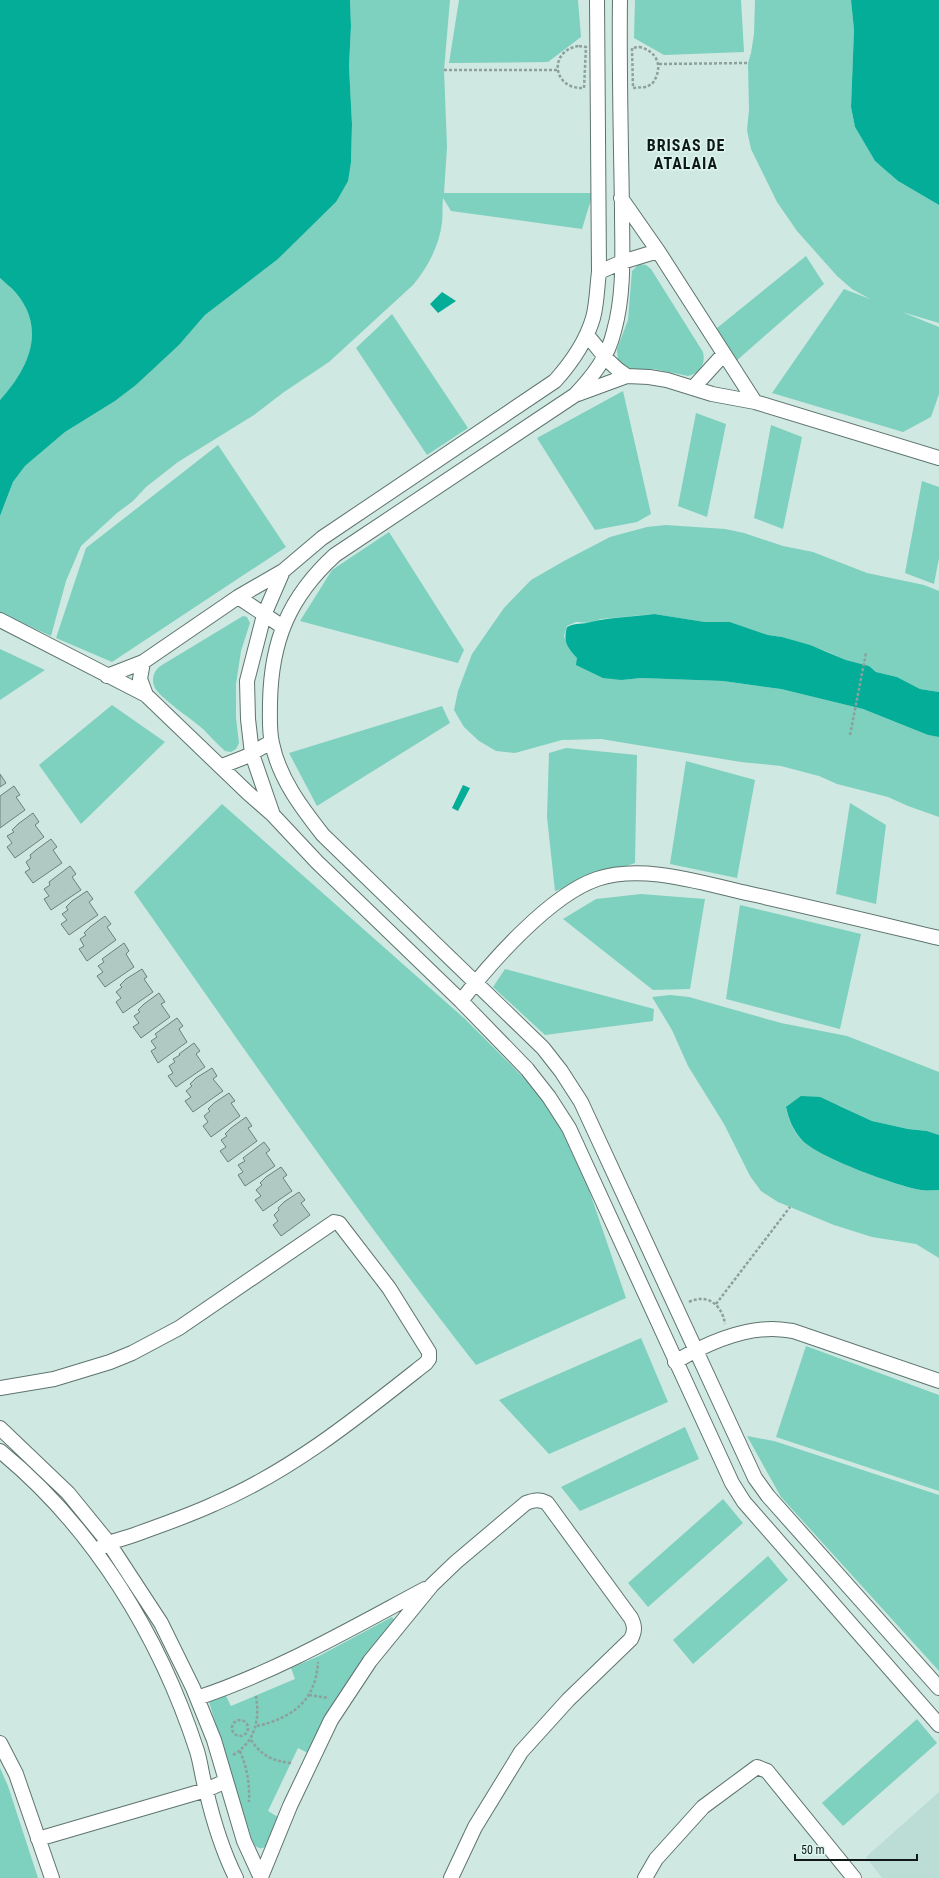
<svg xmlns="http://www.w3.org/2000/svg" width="939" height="1878" viewBox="0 0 939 1878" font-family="'Roboto Condensed',sans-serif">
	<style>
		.built { fill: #bcddd6 }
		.green { fill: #7ed0bf }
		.water { fill: #04ad97 }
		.building { fill: #b1c9c3; stroke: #6b817c }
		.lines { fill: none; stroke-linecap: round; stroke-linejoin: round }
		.street-casing { stroke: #5e746f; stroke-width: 16 }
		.path { stroke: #8da09b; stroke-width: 2.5; stroke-dasharray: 3 2; stroke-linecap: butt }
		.street { stroke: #fff; stroke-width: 14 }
		.labels { text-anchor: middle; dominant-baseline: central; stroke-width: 3; stroke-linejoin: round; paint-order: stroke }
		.district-label { font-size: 16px; font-weight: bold; letter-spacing: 1px; fill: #0f1816; stroke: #ddf5ef }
	</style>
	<rect width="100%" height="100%" fill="#d0e8e2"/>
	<path class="built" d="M 939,1792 L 939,1878 L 882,1878 L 866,1857 Z"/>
	<path class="green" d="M 350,0 L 450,0 L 444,70 L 447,147 L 444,193 L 593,193 L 582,229 L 451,211 L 443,198 C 442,206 443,215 442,223 C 439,246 428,267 413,285 L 329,362 L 284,392 L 254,415 L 178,462 L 146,487 L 133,501 L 117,513 L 81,546 L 66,581 L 51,636 L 0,613 L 0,516 L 13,482 L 25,466 L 65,432 L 115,401 L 136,385 L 179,345 L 205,315 L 278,259 L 336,202 L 351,162 L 352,124 L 349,66 L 351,26 Z
		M 459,0 L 578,0 L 581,37 L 548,62 L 449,63 Z
		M 635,0 L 741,0 L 744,52 L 664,55 L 634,38 Z
		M 755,0 L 851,0 L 854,30 L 851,107 L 855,127 L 875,161 L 883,168 L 898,181 L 939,205 L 939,323 L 902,312 L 939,327 L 939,394 L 931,417 L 903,432 L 772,393 L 844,289 L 870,299 L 852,289 L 837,276 L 797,231 L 777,202 L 751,149 L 747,130 L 749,110 L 748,63 L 751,53 L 754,34 Z
		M 806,256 L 824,284 L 735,362 L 717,328 Z
		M 639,264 L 646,265 L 651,269 L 703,352 C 706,364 700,373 688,376 L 654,369 L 632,371 L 622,365 L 618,360 L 617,349 L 628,320 L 632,271 Z
		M 0,278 C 5,283 11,287 16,293 C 47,330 28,369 0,400 Z
		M 392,314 L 468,428 L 427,455 L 356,348 Z
		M 623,391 L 651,514 L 637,522 L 595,530 L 537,438 Z
		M 696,413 L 726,424 L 707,517 L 678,506 Z
		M 771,425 L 802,437 L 783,529 L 754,518 Z
		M 218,445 L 286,547 L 112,662 L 56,638 L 86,548 Z
		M 922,481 L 939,487 L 939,558 L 934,584 L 905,573 Z
		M 666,525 L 725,529 L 744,533 L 783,546 L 813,552 L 867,573 L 924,585 L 939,591 L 939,692 L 920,689 L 897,677 L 876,672 L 869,666 L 846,660 L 826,651 L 782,637 L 768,635 L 730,622 L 705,622 L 654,614 L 601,619 L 590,623 L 576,622 L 567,626 L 564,636 L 569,649 L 577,658 L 622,680 L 641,678 L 723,681 L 781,689 L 863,709 L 928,735 L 939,737 L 939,817 L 908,806 L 888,797 L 837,784 L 819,776 L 781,766 L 741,762 L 601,739 L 562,740 L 515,753 L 496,751 L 479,741 L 464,727 L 454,710 L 458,691 L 472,654 L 504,608 L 531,580 L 564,561 L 610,537 L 647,527 Z
		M 389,532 L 464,650 L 458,663 L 300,621 L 332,570 Z
		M 243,616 L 247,617 L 250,623 L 241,651 L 236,684 L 236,718 L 239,743 L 236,749 L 231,752 L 225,751 C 217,744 210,736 203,729 C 192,719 158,697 154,686 C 151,677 155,669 162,665 Z
		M 0,649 L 45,670 L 0,700 Z
		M 112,705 L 165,742 L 81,824 L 39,765 Z
		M 442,706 L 450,723 L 317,806 L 289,753 Z
		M 566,748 L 637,755 L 635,863 L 555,891 L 547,817 L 549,753 Z
		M 686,761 L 755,780 L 737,878 L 670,864 Z
		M 850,803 L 886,825 L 876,904 L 836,894 Z
		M 222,804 L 465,1019 L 538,1092 L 557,1120 L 589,1190 L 626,1298 L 476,1365 C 356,1212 246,1051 134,892 Z
		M 641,894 L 705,899 L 690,989 L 653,990 L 563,919 L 596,899 Z
		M 740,905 L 861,934 L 840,1029 L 726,999 Z
		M 505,969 L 654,1009 L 653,1021 L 545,1035 L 493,987 Z
		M 670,995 L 689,997 L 781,1023 L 847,1036 L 939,1072 L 939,1135 L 927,1131 L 908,1129 L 872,1121 L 838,1105 L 786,1108 C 789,1120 793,1131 802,1140 C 818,1157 896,1186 921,1190 C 926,1191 933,1190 939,1190 L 939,1258 L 916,1244 L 872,1237 L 834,1225 L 778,1202 L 761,1191 L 750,1176 L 724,1124 L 688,1066 L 672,1030 L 652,997 Z
		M 641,1338 L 668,1402 L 549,1454 L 499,1400 Z
		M 806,1346 L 939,1395 L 939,1491 L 776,1437 Z
		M 685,1427 L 699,1459 L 580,1511 L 561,1487 Z
		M 747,1436 L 774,1441 L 939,1495 L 939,1671 L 781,1497 Z
		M 723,1499 L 743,1523 L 648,1607 L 628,1583 Z
		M 768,1556 L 788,1580 L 693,1664 L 673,1640 Z
		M 392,1617 L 396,1622 L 308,1753 L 298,1748 L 268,1811 L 278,1817 L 267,1846 C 262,1850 256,1848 253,1843 L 209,1702 L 225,1694 L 231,1706 L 295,1679 L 291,1668 L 319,1656 Z
		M 917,1719 L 937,1743 L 843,1826 L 822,1803 Z
		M 0,1768 L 8,1786 L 38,1878 L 0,1878 Z"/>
	<path class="water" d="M 0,0 L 350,0 L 351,26 L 349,66 L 352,124 L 351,162 L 348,181 L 336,202 L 278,259 L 205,315 L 179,345 L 136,385 L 115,401 L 65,432 L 25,466 L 13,482 L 0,516 L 0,400 C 28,369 47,330 16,293 C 11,287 5,283 0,278 Z
		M 851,0 L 939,0 L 939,205 L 898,181 L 883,168 L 875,161 L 855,127 L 851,107 L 854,30 Z
		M 442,292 L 456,301 L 438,313 L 430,304 Z
		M 654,614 L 705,622 L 730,622 L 768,635 L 782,637 L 810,645 L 846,660 L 869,666 L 876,672 L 897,677 L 920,689 L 939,692 L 939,737 L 928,735 L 863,709 L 781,689 L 723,681 L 641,678 L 622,680 L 603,678 L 576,665 L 577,658 C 567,647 563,642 567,627 C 577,622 582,625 591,622 C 612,617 633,617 654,614 Z
		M 463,785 L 470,788 L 458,811 L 452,808 Z
		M 801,1096 L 820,1097 L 872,1121 L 908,1129 L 927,1131 L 939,1135 L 939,1190 C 933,1190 926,1191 921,1190 C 897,1186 817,1157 802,1140 C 793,1130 789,1120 786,1107 Z"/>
	<path class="building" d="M 0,774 L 6,783 L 0,787 Z
		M 14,786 L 20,795 L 16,797 L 25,810 L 0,828 L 0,796 Z
		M 33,813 L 39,822 L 35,825 L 44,837 L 15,858 L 7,847 L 12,843 L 7,836 L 14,832 L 12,830 L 18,824 Z
		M 51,839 L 57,847 L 53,850 L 62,863 L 33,883 L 25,872 L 30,869 L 26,862 L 31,858 L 30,855 L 36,850 Z
		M 70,866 L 76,874 L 72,877 L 81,890 L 51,910 L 44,899 L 49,896 L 44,889 L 50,885 L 49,882 Z
		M 87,891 L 93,899 L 89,902 L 98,915 L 69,935 L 61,924 L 67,920 L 62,914 L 68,910 L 66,907 L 72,901 Z
		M 105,916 L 111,924 L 107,927 L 116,940 L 87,961 L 79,949 L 84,946 L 80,939 L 86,935 L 84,933 L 90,927 Z
		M 124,943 L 129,951 L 126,954 L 134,967 L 105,987 L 97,976 L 103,972 L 98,966 L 104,962 L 102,959 Z
		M 142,969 L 147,977 L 144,979 L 153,992 L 123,1013 L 116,1002 L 121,998 L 116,992 L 122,987 L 120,985 L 126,979 Z
		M 159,993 L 165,1002 L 161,1004 L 170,1017 L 141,1038 L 133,1027 L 139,1023 L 134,1016 L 140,1012 L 138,1010 L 144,1004 Z
		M 177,1018 L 183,1026 L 179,1029 L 187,1042 L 158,1063 L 151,1051 L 156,1048 L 151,1041 L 157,1037 L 155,1034 Z
		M 194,1043 L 200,1051 L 196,1054 L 205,1067 L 176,1087 L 168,1076 L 173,1073 L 169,1066 L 175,1062 L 173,1059 L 180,1055 L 179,1054 Z
		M 212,1068 L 217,1076 L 213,1079 L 223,1091 L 193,1112 L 185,1101 L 191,1097 L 186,1091 L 192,1086 L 190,1084 L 196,1078 Z
		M 229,1093 L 235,1101 L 231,1103 L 240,1116 L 211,1137 L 203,1126 L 208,1122 L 204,1116 L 210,1111 L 208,1109 L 214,1103 Z
		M 246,1117 L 252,1126 L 248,1128 L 257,1141 L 228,1162 L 220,1151 L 226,1147 L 221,1140 L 227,1136 L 225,1134 L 231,1128 Z
		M 264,1142 L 270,1150 L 266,1153 L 275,1166 L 245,1186 L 238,1175 L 243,1172 L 238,1165 L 245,1161 L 243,1158 Z
		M 281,1167 L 287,1175 L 283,1178 L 292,1191 L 263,1211 L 255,1200 L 261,1196 L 256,1190 L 262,1185 L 260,1183 L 266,1177 Z
		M 299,1192 L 305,1200 L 301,1203 L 310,1215 L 281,1236 L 273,1225 L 278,1221 L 274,1215 L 279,1210 L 278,1208 L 284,1202 Z"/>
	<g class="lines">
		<defs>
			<path id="street" d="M 597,0 L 599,272 C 597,287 597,304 593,318 C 586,342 572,362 555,381 L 322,538 L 283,571 L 264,615 L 247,681 L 248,719 L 252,754 L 273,815 L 317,862 L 461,1001 L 527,1069 L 549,1097 L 569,1128 L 732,1483 L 744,1502 L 939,1725
				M 620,0 C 619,70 621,140 622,210 C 622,250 625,292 614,331 C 608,357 593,376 575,395 L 335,555 C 289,597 271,641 270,703 C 270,716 269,731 272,743 C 279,778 301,807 323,835 L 543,1048 L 561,1071 L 581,1102 L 755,1478 L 768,1496 L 939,1688
				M 621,198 L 658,251 L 755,402
				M 599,272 L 622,262 L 658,251
				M 587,335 C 600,350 609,365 627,376
				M 693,388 L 723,355
				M 578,394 L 627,376 L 649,377 L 667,380 L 712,394 L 755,402 L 939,458
				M 238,597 L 283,627
				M 0,620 L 146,695 L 248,793 L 272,814
				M 143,662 L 140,679 L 146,695
				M 107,676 L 143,662 L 238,597 L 283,571
				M 222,766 L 245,757 L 271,742
				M 461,1001 C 491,962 550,895 597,879 C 644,863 704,884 751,894 C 814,908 876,923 939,938
				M 675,1362 C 702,1346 739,1329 772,1329 C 779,1329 786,1330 793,1331 L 939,1381
				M 0,1388 L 54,1379 L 110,1362 L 132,1353 L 179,1328 L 334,1222 L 339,1223 L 389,1288 L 429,1352 L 429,1359 L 426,1363 C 359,1416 293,1470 214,1504 C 188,1516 161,1525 134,1535 C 117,1541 111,1540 95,1551
				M 0,1428 L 68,1493 L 108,1542 L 161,1623 L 193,1688 L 214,1740 L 244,1841 L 261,1878
				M 0,1451 C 94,1528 160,1637 197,1751 C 201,1764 202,1777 206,1790 C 213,1820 222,1850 236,1878
				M 197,1698 C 278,1671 350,1629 425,1589
				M 0,1743 L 16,1774 L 52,1878
				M 38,1839 L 206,1790 L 226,1781
				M 261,1877 L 290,1806 L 331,1720 L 370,1661 L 432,1585 L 456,1562 L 526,1503 C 534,1500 539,1499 547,1503 L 631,1618 C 635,1626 635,1631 631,1639 L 568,1700 L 521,1752 L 475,1827 L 451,1878
				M 645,1878 L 656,1859 L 703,1807 L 757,1767 L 767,1771 L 854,1878"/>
		</defs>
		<use href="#street" class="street-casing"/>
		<path class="path" d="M 579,46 L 586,47 L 584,88 C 552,90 548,50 579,46 Z
			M 639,47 C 658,51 664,68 652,84 L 646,87 L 633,88 L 632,48 Z
			M 659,64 L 748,63
			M 444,70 L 558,70
			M 850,735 L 866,653
			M 689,1302 C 708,1293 722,1305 725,1324
			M 716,1304 L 790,1207
			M 309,1695 L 329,1698
			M232 1728a8 8 0 1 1 16 0a8 8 0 1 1-16 0Z
			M 257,1726 C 292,1718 316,1701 318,1662
			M 251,1740 C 261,1755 272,1761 291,1763
			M 240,1751 C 247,1768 250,1784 249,1802
			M 233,1755 C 255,1742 260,1720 256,1696"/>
		<use href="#street" class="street"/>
	</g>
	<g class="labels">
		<g class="district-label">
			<text x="686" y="145">BRISAS DE<tspan x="686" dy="18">ATALAIA</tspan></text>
		</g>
	</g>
	<path d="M795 1854v6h122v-6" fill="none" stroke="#0f1816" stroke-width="2"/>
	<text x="801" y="1854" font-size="12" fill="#0f1816" stroke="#ddf5ef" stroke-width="3" paint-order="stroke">50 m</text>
</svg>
